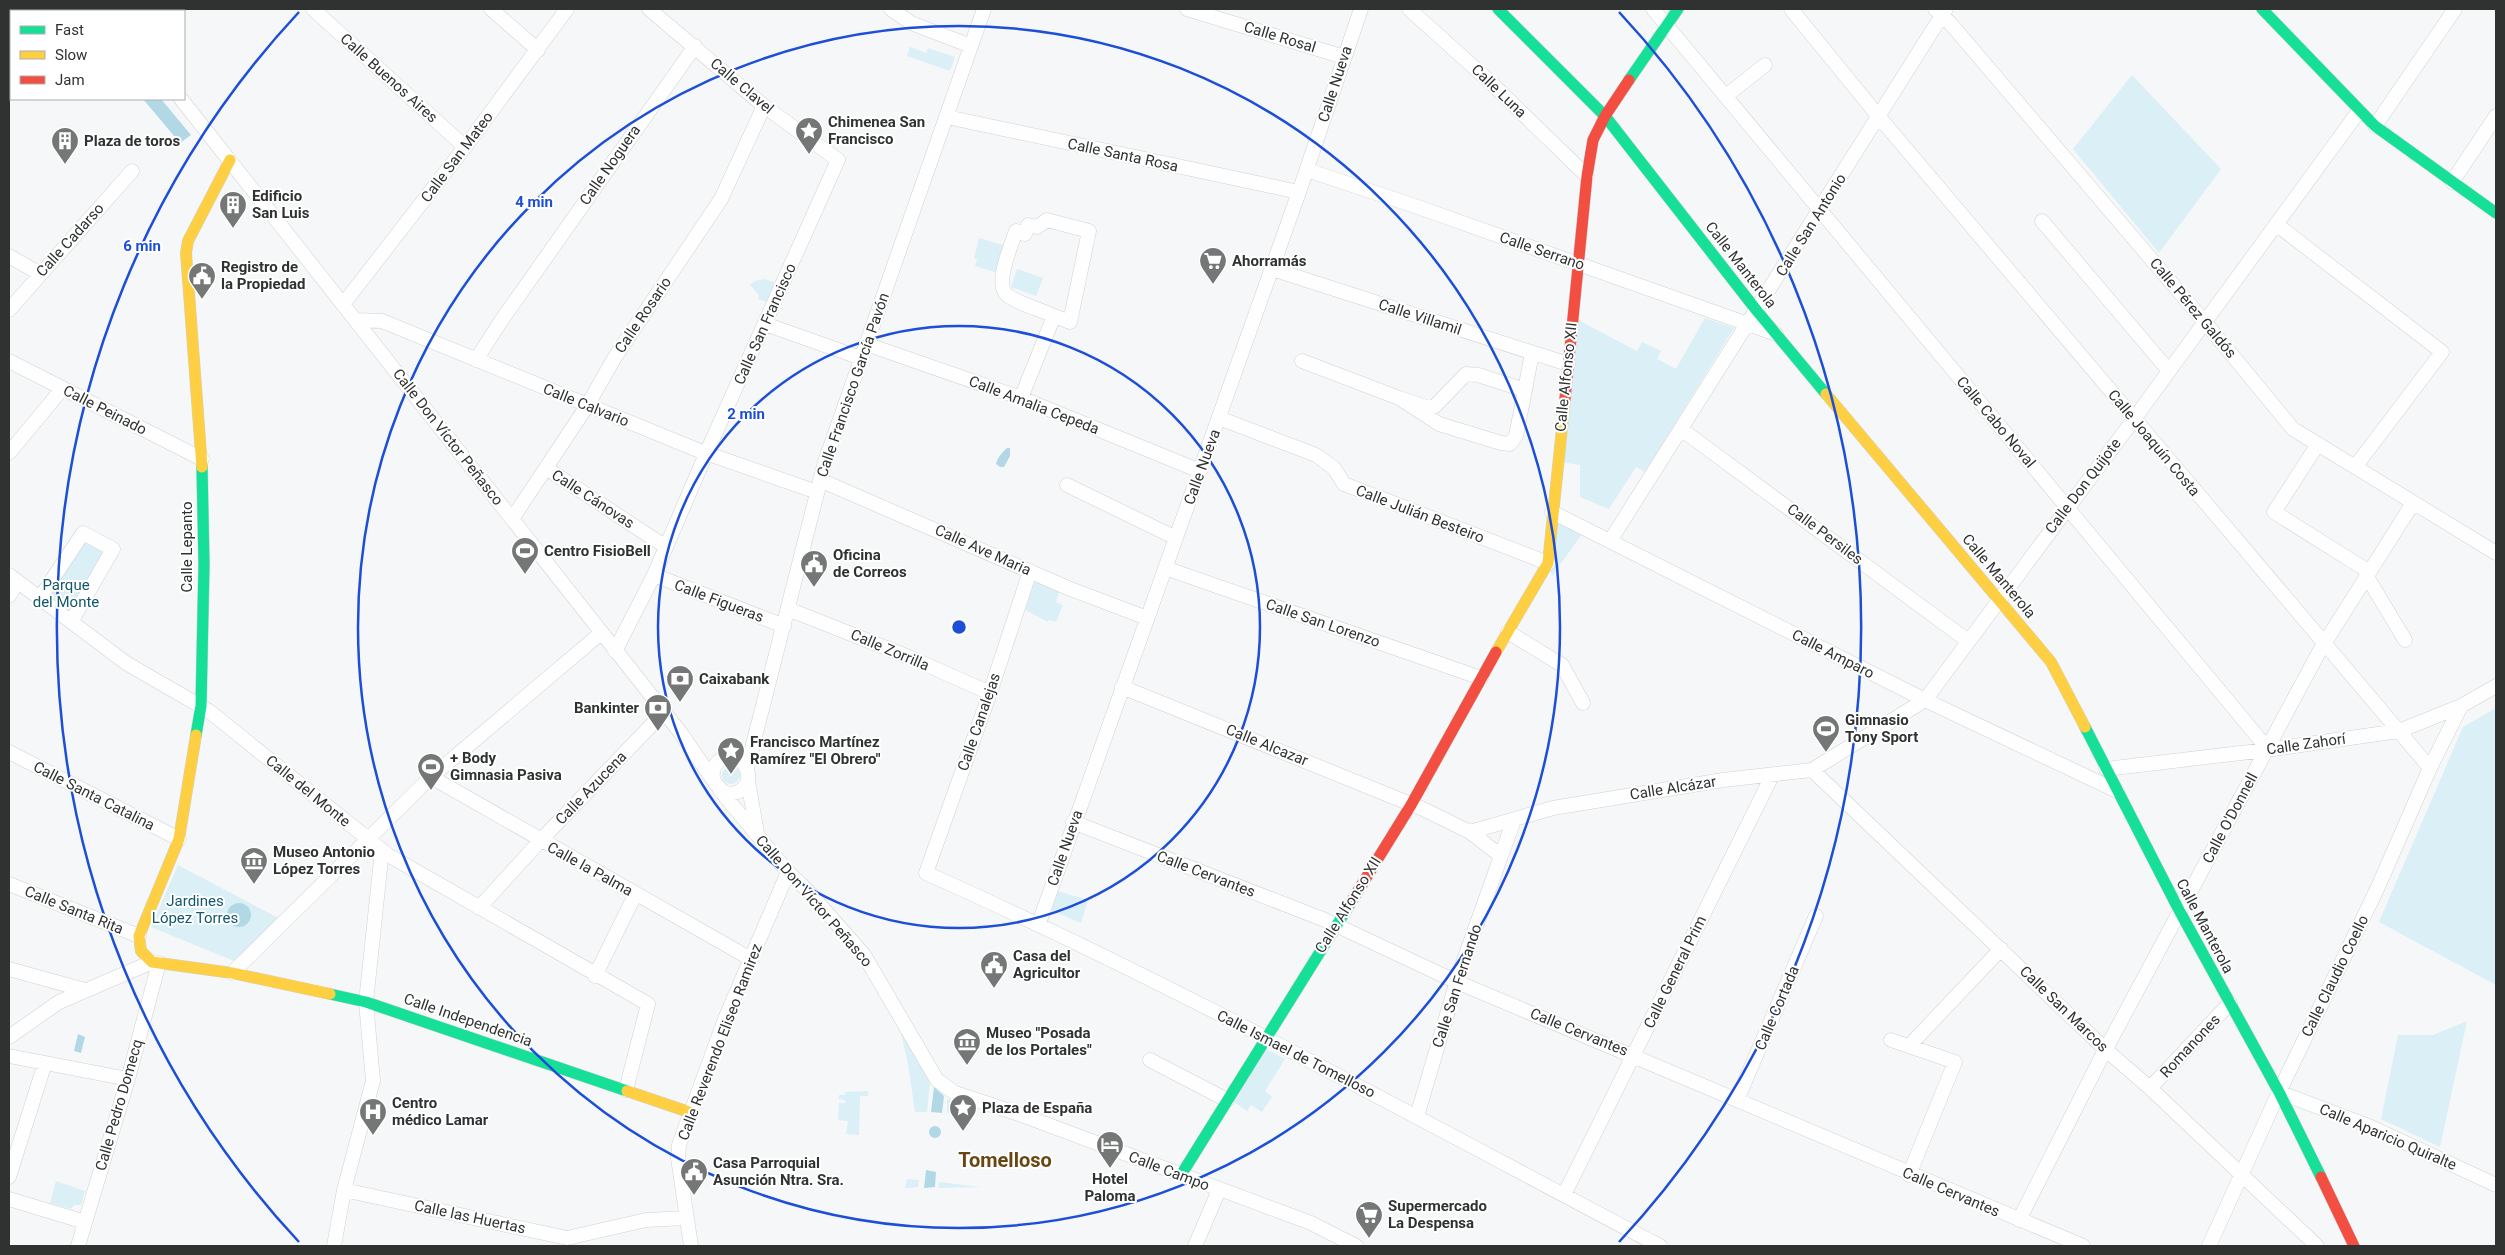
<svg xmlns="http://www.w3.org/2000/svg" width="2505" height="1255" viewBox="0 0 2505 1255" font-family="Roboto,sans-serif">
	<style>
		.green { fill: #dbeff6 }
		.water { fill: #b2d8e6 }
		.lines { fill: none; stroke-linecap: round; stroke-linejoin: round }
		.street-casing { stroke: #d1d2d3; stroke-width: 15 }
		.fast-casing { stroke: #d1d2d3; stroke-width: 12 }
		.slow-casing { stroke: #d1d2d3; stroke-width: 12 }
		.jam-casing { stroke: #d1d2d3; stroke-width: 12 }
		.street { stroke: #fefefe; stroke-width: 14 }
		.fast { stroke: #16e098; stroke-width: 11 }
		.slow { stroke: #ffcf43; stroke-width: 11 }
		.jam { stroke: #f24e42; stroke-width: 11 }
		.ring { fill: none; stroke: #1d4ed8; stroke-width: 2.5 }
		.labels { text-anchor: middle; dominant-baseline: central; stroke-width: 4; stroke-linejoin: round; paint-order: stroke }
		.street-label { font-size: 15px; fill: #303232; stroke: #fff }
		.poi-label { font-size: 15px; font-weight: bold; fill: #303232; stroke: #fff; text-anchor: start }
		.park-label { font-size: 15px; fill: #11576d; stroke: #fff }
		.district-label { font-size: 20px; font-weight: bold; fill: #694713; stroke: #fff }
		.centre { fill: #1d4ed8; stroke: #fff; stroke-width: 2.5 }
		.ring-label { font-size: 15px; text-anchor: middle; font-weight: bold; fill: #1d4ed8; stroke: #fff; stroke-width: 4; stroke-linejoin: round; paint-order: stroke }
	</style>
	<rect width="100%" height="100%" fill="#f5f7f8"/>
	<path class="green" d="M 910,47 L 926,53 L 928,48 L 955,57 L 950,71 L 907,56 Z
		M 2132,75 L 2221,169 L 2159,253 L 2073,149 Z
		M 979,238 L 1006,246 L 998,273 L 975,266 L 977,259 L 974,259 Z
		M 1017,269 L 1043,278 L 1036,296 L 1011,287 Z
		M 765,279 L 775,283 L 767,302 L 758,299 L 759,295 L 750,285 L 755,281 Z
		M 1705,318 L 1734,328 L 1645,472 L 1636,467 L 1609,509 L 1580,497 L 1580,465 L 1561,462 L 1578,320 L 1637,351 L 1642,342 L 1661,351 L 1657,359 L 1676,369 Z
		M 1552,512 L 1582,534 L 1552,576 L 1548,563 Z
		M 83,533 L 113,549 L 71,622 L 40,598 Z
		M 1036,582 L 1059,592 L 1056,602 L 1063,605 L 1056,622 L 1049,620 L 1048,622 L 1025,610 L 1034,583 Z
		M 2496,708 L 2496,985 L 2379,922 L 2463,727 Z
		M722 775a9 9 0 1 1 18 0a9 9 0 1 1-18 0Z
		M 178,865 L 280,919 L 234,961 L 151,927 Z
		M 1057,891 L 1088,900 L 1081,923 L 1051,910 Z
		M 2467,1021 L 2440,1147 L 2381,1119 L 2398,1035 L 2433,1035 Z
		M 901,1033 L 930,1082 L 927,1112 L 915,1112 L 908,1064 Z
		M 1266,1049 L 1285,1059 L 1265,1091 L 1272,1097 L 1262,1112 L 1251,1105 L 1247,1111 L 1234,1102 Z
		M 868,1091 L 868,1096 L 860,1096 L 859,1135 L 846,1134 L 848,1121 L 838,1120 L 839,1103 L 845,1103 L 845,1100 L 839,1099 L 839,1095 L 845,1095 L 845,1092 Z
		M 947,1099 L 970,1108 L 967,1115 L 947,1113 Z
		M 907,1179 L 919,1180 L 918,1187 L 905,1188 Z
		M 56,1181 L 85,1191 L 81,1205 L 74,1205 L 71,1209 L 50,1203 Z
		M 939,1182 L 980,1187 L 938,1188 Z"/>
	<path class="water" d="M 143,99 L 161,99 L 191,135 L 180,143 Z
		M 1007,448 L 1010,448 L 1010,456 L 1004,467 L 1000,467 L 996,464 C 998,456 1003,452 1007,448 Z
		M227 915a12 12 0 1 1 24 0a12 12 0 1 1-24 0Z
		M 78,1034 L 85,1037 L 81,1053 L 74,1051 Z
		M 934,1087 L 944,1096 L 942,1113 L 931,1112 Z
		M929 1132a6 6 0 1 1 12 0a6 6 0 1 1-12 0Z
		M 926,1170 L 936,1172 L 935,1187 L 924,1188 Z"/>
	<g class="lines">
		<defs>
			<path id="street" d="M 107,9 L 110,11
				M 313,9 L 465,147
				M 491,9 L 538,50
				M 891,9 L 911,23 L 971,46
				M 1187,9 L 1344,57
				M 1409,9 L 1487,79 L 1587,176
				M 1653,9 L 2267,748
				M 1791,9 L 1879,117 L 2430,768
				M 1935,9 L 1950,23 L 2204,321 L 2293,429 L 2496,553
				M 129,11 L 132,9
				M 1726,96 L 1765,65
				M 181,99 L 680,732 L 716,784 L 723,792 L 729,794 C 766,790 742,742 719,761 C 714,765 712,771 713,778
				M 947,117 L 1299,192
				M 2375,126 L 2455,9
				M 1307,170 L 1415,206 L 1776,334
				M 2452,182 L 2496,116
				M 2042,221 L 2169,371
				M 2276,224 L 2442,352 L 2355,467
				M 9,256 L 40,274
				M 1272,269 L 1568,364
				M 344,303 L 465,147 L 567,9
				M 9,310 L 132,171
				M 356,320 L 382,321 L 700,451 L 817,492
				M 765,324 L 861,358
				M 866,344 L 1021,398 L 1200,471
				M 476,360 L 501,321 L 695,46
				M 9,361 L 202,459
				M 1302,361 L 1399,398 L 1439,424 L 1501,443 L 1510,444 L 1516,436 L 1525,390 L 1478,375 L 1466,374 L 1435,406 L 1429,408 L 1399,398
				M 1525,390 L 1532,353
				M 1021,398 L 1054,316 L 1070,322 L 1089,231 L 1047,220 L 1037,227 L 1028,225 L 1025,234 L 1016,231 C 1011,246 994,284 1007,295 C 1016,303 1042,310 1054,316
				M 1219,418 L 1316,455 L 1334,468 L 1344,484 L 1548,563
				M 1681,429 L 1968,641
				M 2318,444 L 2274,512 L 2368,571
				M 9,453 L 62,389
				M 546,468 L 666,547
				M 820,480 L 1068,588 L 1147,618
				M 1067,485 L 1176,538
				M 1552,512 L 1925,700 L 2117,791
				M 512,519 L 587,406 L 615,357 L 721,199 L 764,106
				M 1610,541 L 1946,9
				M 1165,568 L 1481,678
				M 1030,571 L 990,693 L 926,873 C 1177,985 1417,1118 1660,1246
				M 9,575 L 126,663 L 209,711 L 388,855 L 648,1004 L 626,1090
				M 654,575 L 784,626
				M 2366,575 L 2405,640
				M 9,596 L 18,582
				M 40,598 L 83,533 L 113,549 L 71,622
				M 788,609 L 909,657 L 990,693
				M 1508,632 L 1562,665 L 1583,703
				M 615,651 L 654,575 L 706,454 L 838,160 L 764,106 L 649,9
				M 1122,687 L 1423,809 L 1470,832 L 1501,856 L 1459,974 L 1417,1116
				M 9,752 L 179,839
				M 747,768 L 825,462 L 984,9
				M 2106,769 L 2266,750 L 2399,731 L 2461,706 L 2496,686
				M 1812,770 L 2106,1050 L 2150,1088 L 2317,1246
				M 431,777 L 751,959
				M 748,781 L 757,833
				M 719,789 L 788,872 L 807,890 L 864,955 L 937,1080 L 955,1093 L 1019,1114 L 1311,1223 L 1356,1246
				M 1073,822 L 1325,920 L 1457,982 L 2083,1246
				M 1470,832 L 1553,808 L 1723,780 L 1812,770 L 1925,700 L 2134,419 L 2359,111
				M 1501,856 L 1514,820
				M 9,884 L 139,936
				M 479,908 L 540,841 L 664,712
				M 1039,923 L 1299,192 L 1361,9
				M 9,969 L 85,990
				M 232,973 L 431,777 L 601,633
				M 595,976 L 635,895
				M 9,1037 L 59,1002 L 152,962
				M 1891,1040 L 1955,1062 L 1909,1175
				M 1909,1046 L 2001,949
				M 9,1056 L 128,1079
				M 1150,1060 L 1227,1100
				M 2150,1088 L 2230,1003
				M 2279,1092 L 2371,1127 L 2496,1185
				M 1737,1100 L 1816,916
				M 9,1177 L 45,1063
				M 344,1190 L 567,1238 L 646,1220 L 686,1218
				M 1564,1195 L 1772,776
				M 9,1199 L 85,1222
				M 2019,1220 L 2101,1058 L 2319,652 L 2413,503
				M 78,1246 L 128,1079 L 159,963
				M 334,1246 L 344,1190 L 373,1081 L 366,1002 L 382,850
				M 691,1246 L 678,1158 L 679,1145 L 725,1019 L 788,872
				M 1195,1246 L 1219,1190
				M 2209,1246 L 2279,1092 L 2378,887 L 2430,768 L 2461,706"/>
			<path id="fast" d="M 1498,9 L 1605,116 L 1757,311 L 1826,394
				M 2262,9 L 2375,126 L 2496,213
				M 1629,80 L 1678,9
				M 2085,727 L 2180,912 L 2279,1092 L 2321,1177
				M 196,735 L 201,706 L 204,564 L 202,467
				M 330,994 L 366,1002 L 627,1091
				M 1181,1175 L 1353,899"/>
			<path id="slow" d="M 1826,394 L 2051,662 L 2085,727
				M 202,467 L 186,253 L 188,241 L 230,160
				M 1496,652 L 1548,563 L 1565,399
				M 196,735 L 179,839 L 139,936 L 141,951 L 152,962 L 232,973 L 330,994
				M 627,1091 L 689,1112"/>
			<path id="jam" d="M 1565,399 L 1587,176 L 1593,140 L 1605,116 L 1629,80
				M 1353,899 L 1411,805 L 1496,652
				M 2321,1177 L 2354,1246"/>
		</defs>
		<use href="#street" class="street-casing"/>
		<use href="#fast" class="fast-casing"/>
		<use href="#slow" class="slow-casing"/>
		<use href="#jam" class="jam-casing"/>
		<use href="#street" class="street"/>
		<use href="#fast" class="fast"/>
		<use href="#slow" class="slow"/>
		<use href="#jam" class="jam"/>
	</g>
	<g class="ring">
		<circle cx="959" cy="627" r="301"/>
		<circle cx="959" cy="627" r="601"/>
		<path d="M299 1242A902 902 0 0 1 299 12M1619 12A902 902 0 0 1 1619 1242"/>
	</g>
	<defs>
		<symbol id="sight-pin" viewBox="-11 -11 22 30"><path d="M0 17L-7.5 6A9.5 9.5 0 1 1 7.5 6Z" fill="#757777" stroke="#fff"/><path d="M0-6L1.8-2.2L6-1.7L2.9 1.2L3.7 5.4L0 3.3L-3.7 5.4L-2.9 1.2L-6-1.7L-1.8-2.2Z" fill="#fff"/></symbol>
		<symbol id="building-pin" viewBox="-11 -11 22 30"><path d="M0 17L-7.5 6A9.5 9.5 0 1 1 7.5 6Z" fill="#757777" stroke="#fff"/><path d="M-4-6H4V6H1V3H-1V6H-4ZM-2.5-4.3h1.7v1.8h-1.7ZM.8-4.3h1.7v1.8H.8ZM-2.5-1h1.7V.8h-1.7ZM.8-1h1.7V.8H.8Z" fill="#fff"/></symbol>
		<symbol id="supermarket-pin" viewBox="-11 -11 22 30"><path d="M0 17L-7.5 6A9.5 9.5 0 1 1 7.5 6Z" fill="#757777" stroke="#fff"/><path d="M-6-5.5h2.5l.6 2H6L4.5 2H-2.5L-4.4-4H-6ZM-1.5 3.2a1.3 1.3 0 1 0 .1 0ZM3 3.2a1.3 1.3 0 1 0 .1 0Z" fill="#fff"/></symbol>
		<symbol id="civic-pin" viewBox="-11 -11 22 30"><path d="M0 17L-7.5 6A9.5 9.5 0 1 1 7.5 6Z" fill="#757777" stroke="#fff"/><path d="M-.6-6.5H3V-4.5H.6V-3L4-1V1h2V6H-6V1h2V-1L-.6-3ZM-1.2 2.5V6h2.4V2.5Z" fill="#fff"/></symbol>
		<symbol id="stadium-pin" viewBox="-11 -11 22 30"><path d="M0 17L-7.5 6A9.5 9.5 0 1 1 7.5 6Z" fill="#757777" stroke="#fff"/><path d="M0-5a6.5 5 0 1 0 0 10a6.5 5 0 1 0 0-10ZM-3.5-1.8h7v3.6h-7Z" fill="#fff"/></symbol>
		<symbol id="bank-pin" viewBox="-11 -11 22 30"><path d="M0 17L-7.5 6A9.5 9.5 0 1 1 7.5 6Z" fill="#757777" stroke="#fff"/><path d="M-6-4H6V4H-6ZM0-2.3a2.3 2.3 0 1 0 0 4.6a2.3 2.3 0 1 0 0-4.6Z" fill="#fff"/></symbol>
		<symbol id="museum-pin" viewBox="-11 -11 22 30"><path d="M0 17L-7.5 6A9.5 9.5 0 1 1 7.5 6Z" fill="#757777" stroke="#fff"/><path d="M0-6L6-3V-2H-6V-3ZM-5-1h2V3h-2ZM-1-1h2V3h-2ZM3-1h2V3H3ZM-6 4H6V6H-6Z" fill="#fff"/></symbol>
		<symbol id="hospital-pin" viewBox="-11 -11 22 30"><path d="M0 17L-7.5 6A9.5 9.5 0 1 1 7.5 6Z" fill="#757777" stroke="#fff"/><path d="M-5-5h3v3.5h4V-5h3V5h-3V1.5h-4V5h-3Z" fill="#fff"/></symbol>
		<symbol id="hotel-pin" viewBox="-11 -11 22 30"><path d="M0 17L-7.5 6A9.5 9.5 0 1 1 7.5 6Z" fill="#757777" stroke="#fff"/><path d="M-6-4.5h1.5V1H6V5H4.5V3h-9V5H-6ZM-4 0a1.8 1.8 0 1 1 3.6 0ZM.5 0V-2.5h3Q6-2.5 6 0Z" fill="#fff"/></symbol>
	</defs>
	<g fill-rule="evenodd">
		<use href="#sight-pin" x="793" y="115" width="32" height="43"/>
		<use href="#building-pin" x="49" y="125" width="32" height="43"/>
		<use href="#building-pin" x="217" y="189" width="32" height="43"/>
		<use href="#supermarket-pin" x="1197" y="245" width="32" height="43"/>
		<use href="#civic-pin" x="186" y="260" width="32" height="43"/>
		<use href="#stadium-pin" x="509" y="535" width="32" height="43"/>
		<use href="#civic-pin" x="798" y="548" width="32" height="43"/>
		<use href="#bank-pin" x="664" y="663" width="32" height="43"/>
		<use href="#bank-pin" x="642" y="692" width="32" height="43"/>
		<use href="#stadium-pin" x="1810" y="713" width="32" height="43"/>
		<use href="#sight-pin" x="715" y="735" width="32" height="43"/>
		<use href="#stadium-pin" x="415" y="751" width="32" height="43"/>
		<use href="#museum-pin" x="238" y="845" width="32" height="43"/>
		<use href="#civic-pin" x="978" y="949" width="32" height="43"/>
		<use href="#museum-pin" x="951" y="1026" width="32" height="43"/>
		<use href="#sight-pin" x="947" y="1092" width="32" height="43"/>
		<use href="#hospital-pin" x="357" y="1096" width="32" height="43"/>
		<use href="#hotel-pin" x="1094" y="1129" width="32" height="43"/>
		<use href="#civic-pin" x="678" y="1156" width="32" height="43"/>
		<use href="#supermarket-pin" x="1353" y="1199" width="32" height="43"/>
	</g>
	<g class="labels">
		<g class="street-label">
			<text transform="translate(1280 37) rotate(17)">Calle Rosal</text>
			<text transform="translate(389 78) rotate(42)">Calle Buenos Aires</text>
			<text transform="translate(1335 84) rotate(-72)">Calle Nueva</text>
			<text transform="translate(742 86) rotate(40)">Calle Clavel</text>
			<text transform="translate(1499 91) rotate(44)">Calle Luna</text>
			<text transform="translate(1123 155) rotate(12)">Calle Santa Rosa</text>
			<text transform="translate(457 157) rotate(-53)">Calle San Mateo</text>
			<text transform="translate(610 165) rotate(-55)">Calle Noguera</text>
			<text transform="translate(1811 225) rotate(-58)">Calle San Antonio</text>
			<text transform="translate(70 240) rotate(-48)">Calle Cadarso</text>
			<text transform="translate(1542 251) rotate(19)">Calle Serrano</text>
			<text transform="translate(1741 265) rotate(52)">Calle Manterola</text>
			<text transform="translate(2193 308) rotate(50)">Calle Pérez Galdós</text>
			<text transform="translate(643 315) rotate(-56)">Calle Rosario</text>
			<text transform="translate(1420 317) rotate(18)">Calle Villamil</text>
			<text transform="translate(765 324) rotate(-66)">Calle San Francisco</text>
			<text transform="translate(1566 377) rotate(-84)">Calle Alfonso XII</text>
			<text transform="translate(853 385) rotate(-71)">Calle Francisco García Pavón</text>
			<text transform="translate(586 405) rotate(22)">Calle Calvario</text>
			<text transform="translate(1034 405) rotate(21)">Calle Amalia Cepeda</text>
			<text transform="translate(105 410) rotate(27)">Calle Peinado</text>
			<text transform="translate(1996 422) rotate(50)">Calle Cabo Noval</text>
			<text transform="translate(448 437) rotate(52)">Calle Don Víctor Peñasco</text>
			<text transform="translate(2154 443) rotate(50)">Calle Joaquín Costa</text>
			<text transform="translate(1202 467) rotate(-70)">Calle Nueva</text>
			<text transform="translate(2083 486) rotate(-53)">Calle Don Quijote</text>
			<text transform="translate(593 499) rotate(33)">Calle Cánovas</text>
			<text transform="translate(1420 514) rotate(21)">Calle Julián Besteiro</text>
			<text transform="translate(1825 534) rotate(37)">Calle Persiles</text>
			<text transform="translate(187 547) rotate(-90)">Calle Lepanto</text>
			<text transform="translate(983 550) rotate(24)">Calle Ave Maria</text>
			<text transform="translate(1999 576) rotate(50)">Calle Manterola</text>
			<text transform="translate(719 601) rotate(21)">Calle Figueras</text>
			<text transform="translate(1323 623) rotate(19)">Calle San Lorenzo</text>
			<text transform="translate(890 650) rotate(23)">Calle Zorrilla</text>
			<text transform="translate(1833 654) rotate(27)">Calle Amparo</text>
			<text transform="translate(979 722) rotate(-71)">Calle Canalejas</text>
			<text transform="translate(2306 744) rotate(-8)">Calle Zahorí</text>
			<text transform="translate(1267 745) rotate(22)">Calle Alcazar</text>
			<text transform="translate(591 788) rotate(-46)">Calle Azucena</text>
			<text transform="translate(1673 788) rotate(-9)">Calle Alcázar</text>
			<text transform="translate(308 791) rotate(39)">Calle del Monte</text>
			<text transform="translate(94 796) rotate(27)">Calle Santa Catalina</text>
			<text transform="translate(2230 818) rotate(-62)">Calle O'Donnell</text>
			<text transform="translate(1065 848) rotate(-71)">Calle Nueva</text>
			<text transform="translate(590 869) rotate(29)">Calle la Palma</text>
			<text transform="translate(1206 874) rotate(21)">Calle Cervantes</text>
			<text transform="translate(814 901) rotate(49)">Calle Don Víctor Peñasco</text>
			<text transform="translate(1348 905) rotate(-58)">Calle Alfonso XII</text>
			<text transform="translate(74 910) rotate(22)">Calle Santa Rita</text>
			<text transform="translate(2205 926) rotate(62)">Calle Manterola</text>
			<text transform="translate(1675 972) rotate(-64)">Calle General Prim</text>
			<text transform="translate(2335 976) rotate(-64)">Calle Claudio Coello</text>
			<text transform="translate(1457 986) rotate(-72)">Calle San Fernando</text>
			<text transform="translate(1777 1008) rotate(-67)">Calle Cortada</text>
			<text transform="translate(2064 1009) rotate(44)">Calle San Marcos</text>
			<text transform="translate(468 1020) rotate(19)">Calle Independencia</text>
			<text transform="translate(1579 1032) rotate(22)">Calle Cervantes</text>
			<text transform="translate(720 1042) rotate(-69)">Calle Reverendo Eliseo Ramirez</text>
			<text transform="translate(2190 1046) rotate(-47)">Romanones</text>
			<text transform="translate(1296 1054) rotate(27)">Calle Ismael de Tomelloso</text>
			<text transform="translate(119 1105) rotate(-74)">Calle Pedro Domecq</text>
			<text transform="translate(2388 1137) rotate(23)">Calle Aparicio Quiralte</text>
			<text transform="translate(1169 1171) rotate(21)">Calle Campo</text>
			<text transform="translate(1951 1192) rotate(23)">Calle Cervantes</text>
			<text transform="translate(470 1217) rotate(12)">Calle las Huertas</text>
		</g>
		<g class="poi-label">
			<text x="828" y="122">Chimenea San<tspan x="828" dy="17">Francisco</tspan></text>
			<text x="84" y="141">Plaza de toros</text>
			<text x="252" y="196">Edificio<tspan x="252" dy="17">San Luis</tspan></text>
			<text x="1232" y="261">Ahorramás</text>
			<text x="221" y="267">Registro de<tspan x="221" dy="17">la Propiedad</tspan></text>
			<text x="544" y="551">Centro FisioBell</text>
			<text x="833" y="555">Oficina<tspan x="833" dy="17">de Correos</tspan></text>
			<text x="699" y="679">Caixabank</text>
			<text x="639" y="708" text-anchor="end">Bankinter</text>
			<text x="1845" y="720">Gimnasio<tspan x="1845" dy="17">Tony Sport</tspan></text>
			<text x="750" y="742">Francisco Martínez<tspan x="750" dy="17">Ramírez "El Obrero"</tspan></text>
			<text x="450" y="758">+ Body<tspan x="450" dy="17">Gimnasia Pasiva</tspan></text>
			<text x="273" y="852">Museo Antonio<tspan x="273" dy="17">López Torres</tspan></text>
			<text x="1013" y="956">Casa del<tspan x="1013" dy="17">Agricultor</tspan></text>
			<text x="986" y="1033">Museo "Posada<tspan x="986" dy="17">de los Portales"</tspan></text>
			<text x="392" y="1103">Centro<tspan x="392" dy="17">médico Lamar</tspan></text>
			<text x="982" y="1108">Plaza de España</text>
			<text x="713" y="1163">Casa Parroquial<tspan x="713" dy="17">Asunción Ntra. Sra.</tspan></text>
			<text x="1110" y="1179" text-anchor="middle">Hotel<tspan x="1110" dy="17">Paloma</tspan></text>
			<text x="1388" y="1206">Supermercado<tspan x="1388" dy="17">La Despensa</tspan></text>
		</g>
		<g class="park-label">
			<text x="66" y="585">Parque<tspan x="66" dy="17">del Monte</tspan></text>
			<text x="195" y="901">Jardines<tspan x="195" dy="17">López Torres</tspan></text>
		</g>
		<g class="district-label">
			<text x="1005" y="1160">Tomelloso</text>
		</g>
	</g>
	<circle cx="959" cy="627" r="8" class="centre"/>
	<g class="ring-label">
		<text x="534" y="207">4 min</text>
		<text x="142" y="251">6 min</text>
		<text x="746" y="419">2 min</text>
	</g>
	<rect width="2505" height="1255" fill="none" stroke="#303232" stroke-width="20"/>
	<rect x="10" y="10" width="175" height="90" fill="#ffffff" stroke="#acadad"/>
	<rect x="20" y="26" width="25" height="8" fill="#16e098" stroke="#acadad"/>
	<text x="55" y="35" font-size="15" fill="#303232">Fast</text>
	<rect x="20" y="51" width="25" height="8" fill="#ffcf43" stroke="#acadad"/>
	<text x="55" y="60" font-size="15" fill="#303232">Slow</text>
	<rect x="20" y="76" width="25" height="8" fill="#f24e42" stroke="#acadad"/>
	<text x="55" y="85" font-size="15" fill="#303232">Jam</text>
</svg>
